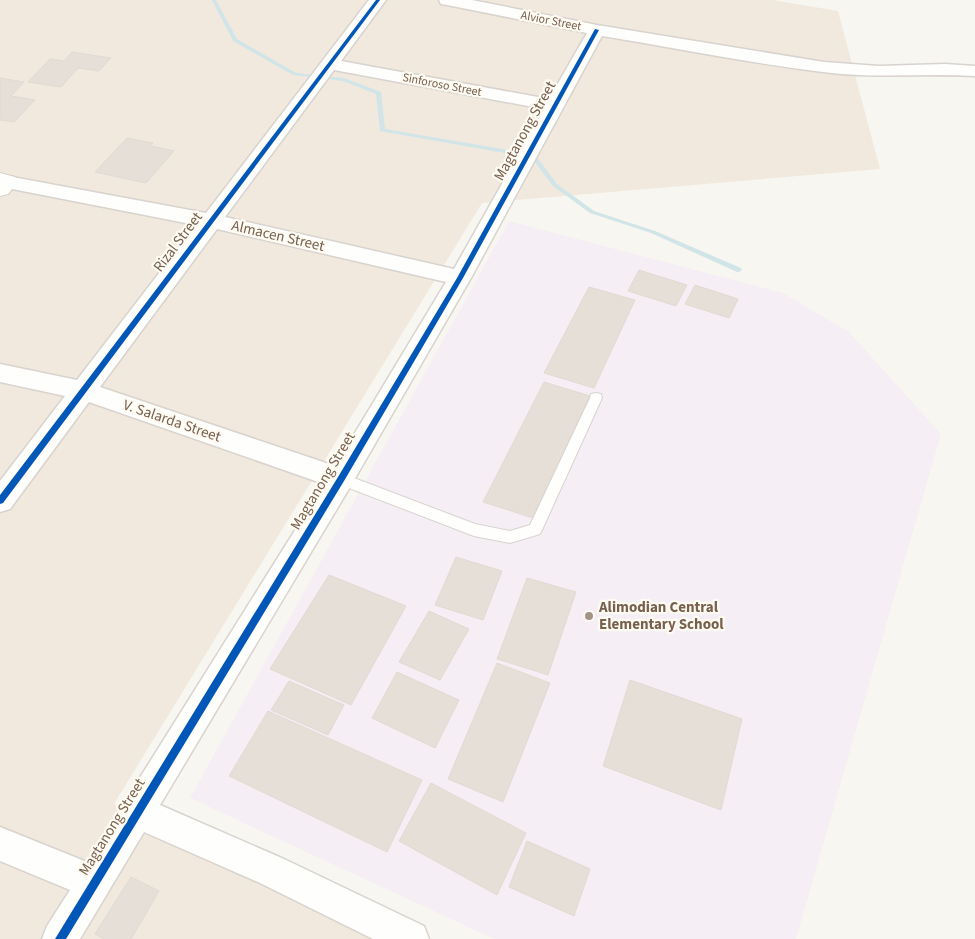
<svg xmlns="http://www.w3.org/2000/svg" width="975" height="939" viewBox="0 0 975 939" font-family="'Source Sans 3',sans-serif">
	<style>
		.residential { fill: #f1e9de }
		.education { fill: #f6eef5 }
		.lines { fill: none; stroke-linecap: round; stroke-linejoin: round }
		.stream { fill: #d1e5e9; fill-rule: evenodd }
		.building { fill: #e5dfd7; stroke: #e1dad2 }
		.lane-casing { stroke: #d8d3ce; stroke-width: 2 }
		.street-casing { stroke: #d8d3ce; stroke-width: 3 }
		.secondary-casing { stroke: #d7d2ca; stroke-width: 2 }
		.lane { fill: #fefefd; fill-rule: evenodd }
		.street { fill: #fefefd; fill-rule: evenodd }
		.secondary { fill: #fefefd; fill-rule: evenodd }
		.cycleway-casing { stroke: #fefbf3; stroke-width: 3 }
		.cycleway { fill: #0057b8; fill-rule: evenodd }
		.poi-dot { fill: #a59487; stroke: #fefbf3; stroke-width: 2 }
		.labels { text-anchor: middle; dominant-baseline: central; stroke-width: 4.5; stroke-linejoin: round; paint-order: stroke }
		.far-street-label { font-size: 12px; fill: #78604f; stroke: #fefbf3 }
		.street-label { font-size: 15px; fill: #78604f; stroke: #fefbf3 }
		.poi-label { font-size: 15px; font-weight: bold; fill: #78604f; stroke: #fefbf3; text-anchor: start }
	</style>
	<rect width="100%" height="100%" fill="#f8f6f0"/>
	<path class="residential" d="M 0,0 L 773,0 L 838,11 L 880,169 L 482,203 L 114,804 L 400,939 L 0,939 Z"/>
	<path class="education" d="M 509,221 L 783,293 L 849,332 L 941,434 L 796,939 L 494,939 L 190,798 Z"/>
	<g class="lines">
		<path class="stream" d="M 212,0 L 216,0 L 237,39 L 296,73 L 344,78 L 381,92 L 385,129 L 515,151 L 518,153 L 515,155 L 380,131 L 376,94 L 343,81 L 293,75 L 233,41 Z
			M 534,155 L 536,156 L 557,184 L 594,211 L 655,231 L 741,268 L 742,270 L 739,272 L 737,272 L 651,233 L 590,213 L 553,186 L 531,157 Z"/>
	</g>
	<path class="building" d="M 72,52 L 111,58 L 99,71 L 78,68 L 61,87 L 28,82 L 50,59 L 64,61 Z
		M 0,78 L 24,82 L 11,96 L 35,100 L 14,122 L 0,120 Z
		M 127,138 L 153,143 L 151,146 L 174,151 L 146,183 L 95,172 Z
		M 639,270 L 687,285 L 676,306 L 628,291 Z
		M 695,285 L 738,299 L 729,318 L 685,304 Z
		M 589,287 L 635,300 L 594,388 L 544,373 Z
		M 544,382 L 590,396 L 533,518 L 483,502 Z
		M 456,557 L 502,571 L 483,620 L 435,605 Z
		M 329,575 L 406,606 L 351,705 L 270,669 Z
		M 527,578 L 576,592 L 548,675 L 497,659 Z
		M 429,611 L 469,629 L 440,680 L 399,662 Z
		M 497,663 L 550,683 L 503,802 L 448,779 Z
		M 397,672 L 459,700 L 435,748 L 372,718 Z
		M 630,680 L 742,719 L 721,810 L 603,766 Z
		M 289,681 L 344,705 L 328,735 L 271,710 Z
		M 268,711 L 422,780 L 387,852 L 229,776 Z
		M 431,783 L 526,833 L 497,895 L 399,841 Z
		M 527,841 L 590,869 L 574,916 L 509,887 Z
		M 131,877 L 159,891 L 131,939 L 104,939 L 95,934 Z"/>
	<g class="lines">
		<defs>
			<path id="lane" d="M 596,393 L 601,394 L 602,398 L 542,530 L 540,534 L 510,543 L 474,536 L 336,483 L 334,479 L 336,475 L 341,473 L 475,524 L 510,531 L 530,525 L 590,398 L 591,394 Z"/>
			<path id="street" d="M 369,0 L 386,0 L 341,61 L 549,99 L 587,33 L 447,5 L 441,4 L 439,0 L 472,0 L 597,25 L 824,62 L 879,66 L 945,64 L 975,66 L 975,76 C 924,73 874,79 823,72 C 749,63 676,48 602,36 L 471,278 L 350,487 L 160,805 L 284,859 L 424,926 L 429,939 L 373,939 L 260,883 L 144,832 L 80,939 L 42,939 L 47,926 L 70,890 L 0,861 L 0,827 L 87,862 L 324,484 L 89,402 L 10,509 L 0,512 L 0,481 L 65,396 L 0,382 L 0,364 L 77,380 L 196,225 L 7,188 L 0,187 L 0,177 L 7,176 L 206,213 ZM 334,70 L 544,109 L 454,269 L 225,217 ZM 217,229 L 446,282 L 335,466 L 100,387 Z"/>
			<path id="secondary" d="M 0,173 L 15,177 L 18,182 L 8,194 L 0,196 Z"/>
		</defs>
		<use href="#lane" class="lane-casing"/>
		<use href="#street" class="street-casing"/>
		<use href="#secondary" class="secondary-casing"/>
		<use href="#lane" class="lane"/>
		<use href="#street" class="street"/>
		<use href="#secondary" class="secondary"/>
		<defs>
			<path id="cycleway" d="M 376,0 L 380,0 L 3,503 L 0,504 L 0,495 Z
				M 595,29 L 599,30 L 463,278 L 344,481 L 66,939 L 55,939 L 338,477 L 457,278 Z"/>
		</defs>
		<use href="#cycleway" class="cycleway-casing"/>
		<use href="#cycleway" class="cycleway"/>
	</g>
	<circle class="poi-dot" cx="589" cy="616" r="5"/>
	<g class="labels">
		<g class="far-street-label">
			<text transform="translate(551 21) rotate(11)">Alvior Street</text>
			<text transform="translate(442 85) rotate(11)">Sinforoso Street</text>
		</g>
		<g class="street-label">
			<text transform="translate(525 131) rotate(-61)">Magtanong Street</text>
			<text transform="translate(278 236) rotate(13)">Almacen Street</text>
			<text transform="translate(178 242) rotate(-53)">Rizal Street</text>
			<text transform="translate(172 421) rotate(19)">V. Salarda Street</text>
			<text transform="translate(323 481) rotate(-59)">Magtanong Street</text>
			<text transform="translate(112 827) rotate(-58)">Magtanong Street</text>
		</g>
		<g class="poi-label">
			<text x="599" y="607">Alimodian Central<tspan x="599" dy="17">Elementary School</tspan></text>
		</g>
	</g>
</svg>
